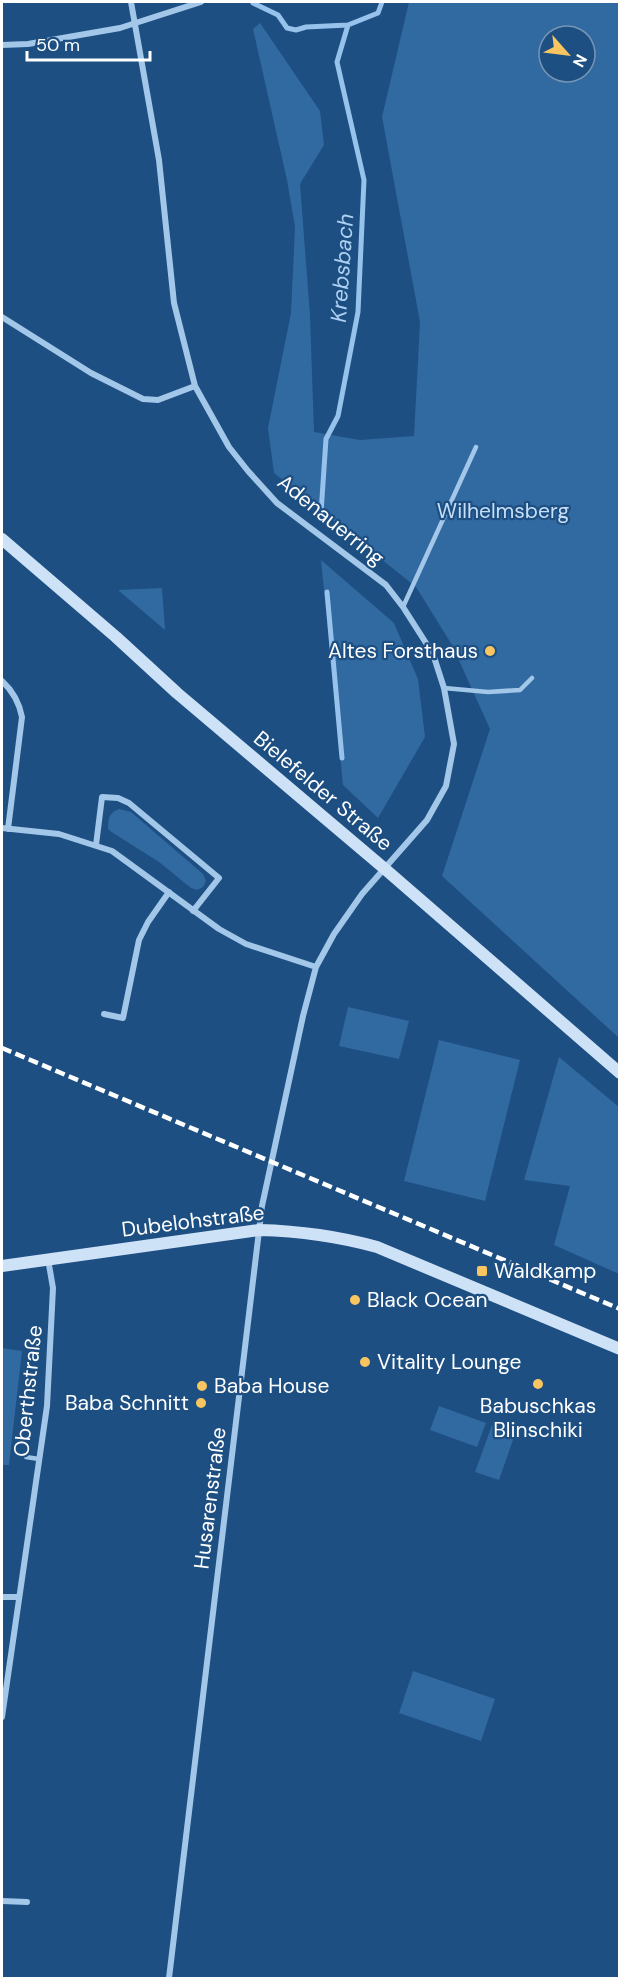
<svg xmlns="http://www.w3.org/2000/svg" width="621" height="1980" viewBox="0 0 621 1980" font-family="'DM Sans',sans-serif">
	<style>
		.green { fill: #3169a1; fill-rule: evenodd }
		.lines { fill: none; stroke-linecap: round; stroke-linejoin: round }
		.stream { stroke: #96c2eb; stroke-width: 5 }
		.service { stroke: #a3c7e9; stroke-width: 4.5 }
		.minor { stroke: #a3c7e9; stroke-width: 6 }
		.secondary { stroke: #cee2f7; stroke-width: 12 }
		.rail { stroke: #fff; stroke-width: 4.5; stroke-dasharray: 10 4.5; stroke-linecap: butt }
		.poi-dot { fill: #f9c561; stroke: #1d4f82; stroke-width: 2 }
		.labels { text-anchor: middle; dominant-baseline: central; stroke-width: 4.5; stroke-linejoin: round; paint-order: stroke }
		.park-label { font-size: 21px; fill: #c7dff7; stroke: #1d4f82 }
		.street-label { font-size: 21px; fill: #fff; stroke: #1d4f82 }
		.poi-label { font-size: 21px; fill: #fff; stroke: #1d4f82; text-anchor: start }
		.water-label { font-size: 22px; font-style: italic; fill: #aed0f1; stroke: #1d4f82 }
	</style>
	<rect width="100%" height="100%" fill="#1d4f82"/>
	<path class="green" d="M 409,2 L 619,2 L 619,1038 L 442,876 L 490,729 L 452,645 L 416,587 L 274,473 L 268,428 L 291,313 L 295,227 L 287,180 L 253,29 L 260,23 L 320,111 L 324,145 L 300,184 L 310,315 L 314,432 L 360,440 L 414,436 L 420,322 L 382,117 ZM 549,36 L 585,36 L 585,72 L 549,72 Z
		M 321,560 L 394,623 L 418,679 L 425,737 L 378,818 L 343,785 Z
		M 162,588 L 165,630 L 118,590 Z
		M 119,809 L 131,812 L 203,874 L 206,881 L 203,887 L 197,890 L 191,888 L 159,862 L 110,831 L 108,828 C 108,818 109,813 119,809 Z
		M 348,1007 L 409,1021 L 399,1059 L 339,1046 Z
		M 439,1040 L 520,1060 L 485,1201 L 404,1181 Z
		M 559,1057 L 619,1107 L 619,1274 L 554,1245 L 570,1186 L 524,1180 Z
		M 2,1348 L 22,1351 L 9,1465 L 2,1465 Z
		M 439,1406 L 486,1423 L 477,1447 L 430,1430 Z
		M 492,1425 L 515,1434 L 499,1480 L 475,1472 Z
		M 413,1671 L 495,1699 L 481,1741 L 399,1713 Z"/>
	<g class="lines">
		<path class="stream" d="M 253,3 L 278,15 L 287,28 L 296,30 L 306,27 L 348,25 L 378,13 L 382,2
			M 321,513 L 326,439 L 338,416 L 358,312 L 364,180 L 337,62 L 348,25
			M 327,592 L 342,758"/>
		<path class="service" d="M 403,607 L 476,447
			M 444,688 L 488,692 L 520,690 L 532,678
			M 26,1457 L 39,1459"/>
		<path class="minor" d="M 131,2 L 159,160 L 174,303 L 195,386 L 229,447 L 248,471 L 277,503 L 386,585 L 403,607 L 433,654 L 444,688 L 454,744 L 446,786 L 427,820 L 362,894 L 334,934 L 316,967 L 303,1016 L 262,1206 L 169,1978
			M 2,45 L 28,44 L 120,28 L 201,2
			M 2,317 L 91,373 L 143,399 L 158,400 L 195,386
			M 2,681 C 13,691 19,702 22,717 L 8,829
			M 2,828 L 59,834 L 112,851 L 219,929 L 246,944 L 316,967
			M 96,845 L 102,797 L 118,798 L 129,803 L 219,878 L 193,911
			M 104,1014 L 123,1018 L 139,940 L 148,922 L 169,892
			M 2,1597 L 18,1597
			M 2,1717 L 47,1406 L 53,1288 L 48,1259
			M 2,1901 L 27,1902"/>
		<path class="secondary" d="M 2,539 L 116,637 L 177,693 L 385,869 L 620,1073
			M 2,1266 L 259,1230 C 300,1231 337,1236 377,1247 L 620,1349"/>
		<path class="rail" d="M 2,1048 L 620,1309"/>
	</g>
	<g class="poi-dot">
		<circle cx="490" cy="651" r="6"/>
		<rect x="476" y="1265" width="12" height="12" rx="3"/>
		<circle cx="355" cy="1300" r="6"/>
		<circle cx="365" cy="1362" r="6"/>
		<circle cx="538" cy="1384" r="6"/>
		<circle cx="202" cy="1386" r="6"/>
		<circle cx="201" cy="1403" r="6"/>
	</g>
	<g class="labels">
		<g class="park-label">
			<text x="503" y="511">Wilhelmsberg</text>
		</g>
		<g class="street-label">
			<text transform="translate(331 520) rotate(39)">Adenauerring</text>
			<text transform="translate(323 791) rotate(40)">Bielefelder Straße</text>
			<text transform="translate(193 1221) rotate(-7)">Dubelohstraße</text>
			<text transform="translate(28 1391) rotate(-84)">Oberthstraße</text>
			<text transform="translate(210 1498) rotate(-83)">Husarenstraße</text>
		</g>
		<g class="poi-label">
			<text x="478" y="651" text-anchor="end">Altes Forsthaus</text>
			<text x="494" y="1271">Waldkamp</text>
			<text x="367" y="1300">Black Ocean</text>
			<text x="377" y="1362">Vitality Lounge</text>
			<text x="214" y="1386">Baba House</text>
			<text x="189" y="1403" text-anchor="end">Baba Schnitt</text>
			<text x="538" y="1406" text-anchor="middle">Babuschkas<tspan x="538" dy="24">Blinschiki</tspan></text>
		</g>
		<g class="water-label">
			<text transform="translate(342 268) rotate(-86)">Krebsbach</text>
		</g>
	</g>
	<rect width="621" height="1980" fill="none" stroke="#ffffff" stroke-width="6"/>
	<g transform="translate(567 54) rotate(118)"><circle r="28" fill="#1d4f82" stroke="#7795b4" stroke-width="1.5"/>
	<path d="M0-4.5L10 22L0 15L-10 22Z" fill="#f9c561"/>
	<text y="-9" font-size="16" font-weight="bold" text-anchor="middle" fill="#ffffff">N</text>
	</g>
	<path d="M27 51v9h123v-9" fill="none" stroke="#ffffff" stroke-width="3"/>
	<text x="36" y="51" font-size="18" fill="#ffffff" stroke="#1d4f82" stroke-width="4.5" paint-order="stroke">50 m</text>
</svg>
